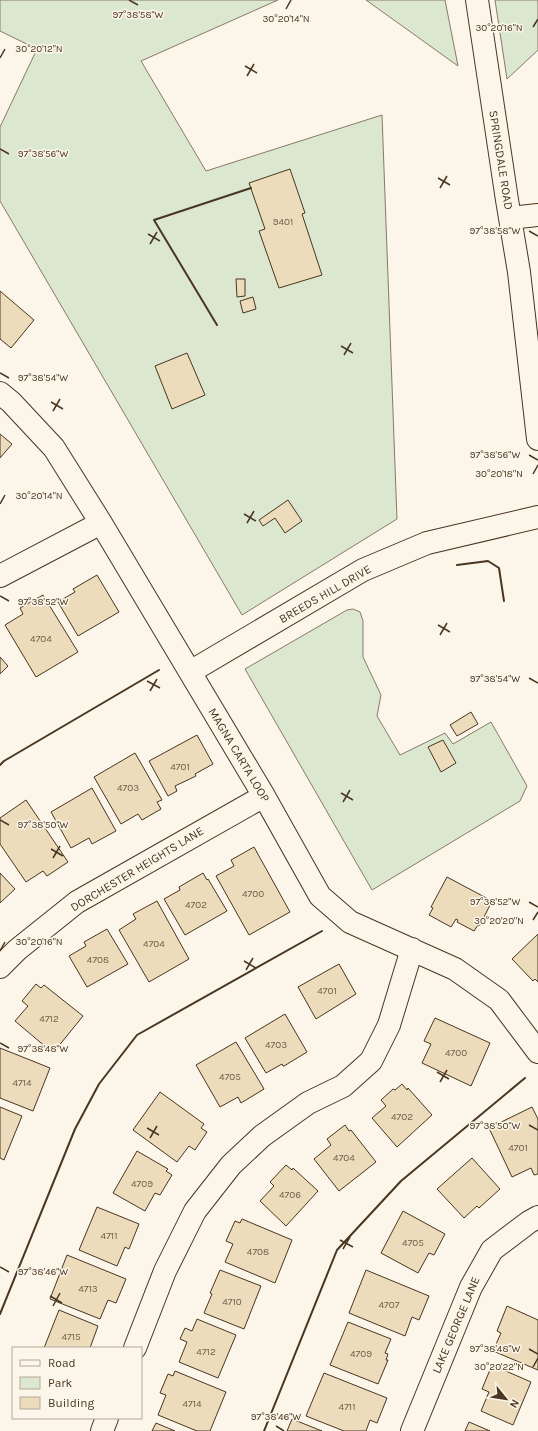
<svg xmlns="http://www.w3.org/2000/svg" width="538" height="1431" viewBox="0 0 538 1431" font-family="Karla,sans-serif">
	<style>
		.green { fill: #dce7d0; stroke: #887966 }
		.building { fill: #ecdcbc; stroke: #4a3520 }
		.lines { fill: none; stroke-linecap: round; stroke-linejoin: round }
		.minor-casing { stroke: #4a3520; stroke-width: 24 }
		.minor { stroke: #fbf6e9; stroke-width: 22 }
		.wall { stroke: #4a3520; stroke-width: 2 }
		.ticks { fill: none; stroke: #4a3520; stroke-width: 1.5 }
		.labels { text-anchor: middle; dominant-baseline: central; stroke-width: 3; stroke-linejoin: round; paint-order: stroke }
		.number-label { font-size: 10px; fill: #725f47 }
		.street-label { font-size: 12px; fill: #4a3520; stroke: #fbf6e9 }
		.ticks-label { font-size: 10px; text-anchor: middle; fill: #4a3520; stroke: #fbf6e9; stroke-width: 3; stroke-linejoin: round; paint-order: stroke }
	</style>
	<rect width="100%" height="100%" fill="#fbf6e9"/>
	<path class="green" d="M 0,0 L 278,0 L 141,61 L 206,171 L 382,115 L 397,519 L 242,615 L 0,201 L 0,127 L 37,49 L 0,31 Z
		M 366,0 L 445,0 L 458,66 Z
		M 495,0 L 538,0 L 538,50 L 507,79 Z
		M 353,609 L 360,612 L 363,621 L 363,657 L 381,695 L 377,716 L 400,755 L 445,733 L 453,744 L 491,722 L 527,786 L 520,801 L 372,890 L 245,669 L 347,610 Z"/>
	<path class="building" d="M 290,169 L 305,213 L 302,214 L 322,275 L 279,288 L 259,231 L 265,229 L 249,183 Z
		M 236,279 L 245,279 L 245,296 L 237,297 Z
		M 0,291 L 34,320 L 11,348 L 0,339 Z
		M 253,297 L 256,309 L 243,313 L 240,301 Z
		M 187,353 L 205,395 L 172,409 L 155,366 Z
		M 0,434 L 12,444 L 0,458 Z
		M 288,500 L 302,521 L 285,533 L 275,518 L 263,526 L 259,520 Z
		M 97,575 L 119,612 L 78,636 L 58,602 L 75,592 L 73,589 Z
		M 43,595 L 78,652 L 36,677 L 5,625 L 23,614 L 20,608 Z
		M 0,657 L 8,666 L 0,674 Z
		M 471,712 L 478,724 L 457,736 L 450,725 Z
		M 197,735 L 213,764 L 195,774 L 196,776 L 175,786 L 177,791 L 168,796 L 149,761 Z
		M 443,740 L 456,763 L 441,772 L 428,747 Z
		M 135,753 L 162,800 L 157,802 L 161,809 L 142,820 L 138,814 L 121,824 L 94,777 Z
		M 92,788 L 116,831 L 92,844 L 89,838 L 71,848 L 51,812 Z
		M 26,800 L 68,862 L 47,876 L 43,871 L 26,882 L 0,844 L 0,818 Z
		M 254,847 L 290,912 L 249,935 L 216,876 L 234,866 L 231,860 Z
		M 0,873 L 15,889 L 0,903 Z
		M 203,873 L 207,880 L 208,879 L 227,911 L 185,935 L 164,899 L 180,890 L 179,887 Z
		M 447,877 L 492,901 L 480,925 L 478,925 L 474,931 L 457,922 L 458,920 L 456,919 L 451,927 L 429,915 L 433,908 L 431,907 Z
		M 157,901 L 189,959 L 149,982 L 119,930 L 136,919 L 133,914 Z
		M 107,929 L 128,964 L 87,987 L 69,956 L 86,946 L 84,942 Z
		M 538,934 L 538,982 L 535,979 L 533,981 L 512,959 Z
		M 339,964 L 356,994 L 316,1019 L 298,987 Z
		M 36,984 L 41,988 L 44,985 L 83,1016 L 53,1053 L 15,1021 L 28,1006 L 22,1001 Z
		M 285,1014 L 307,1052 L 284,1066 L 283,1066 L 282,1064 L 266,1073 L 245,1038 Z
		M 435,1018 L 490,1043 L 471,1086 L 422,1063 L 431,1044 L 424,1041 Z
		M 236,1042 L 264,1089 L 241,1103 L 238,1097 L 220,1107 L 196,1065 Z
		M 0,1048 L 50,1068 L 33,1111 L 0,1098 Z
		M 402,1084 L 407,1090 L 408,1088 L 432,1115 L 397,1147 L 372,1118 L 386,1106 L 381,1100 L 393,1089 L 395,1090 Z
		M 160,1092 L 204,1124 L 201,1128 L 207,1132 L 195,1150 L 189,1146 L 177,1162 L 133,1130 Z
		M 0,1107 L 22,1116 L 4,1160 L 0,1158 Z
		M 532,1107 L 538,1119 L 538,1174 L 534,1175 L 531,1168 L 512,1177 L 489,1128 Z
		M 345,1125 L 349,1131 L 351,1130 L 376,1162 L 339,1191 L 314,1159 L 331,1145 L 327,1139 Z
		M 137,1151 L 168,1169 L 166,1171 L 172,1175 L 160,1195 L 155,1193 L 145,1211 L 113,1193 Z
		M 472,1158 L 500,1189 L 479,1208 L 477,1206 L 464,1218 L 437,1189 Z
		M 286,1165 L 292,1170 L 293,1168 L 318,1191 L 286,1226 L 260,1201 L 274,1186 L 270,1182 Z
		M 97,1207 L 139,1224 L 129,1249 L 125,1247 L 117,1266 L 79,1250 Z
		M 403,1211 L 445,1234 L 434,1255 L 429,1253 L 418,1273 L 381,1253 Z
		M 242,1219 L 292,1240 L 275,1283 L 225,1262 L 233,1244 L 226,1241 L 235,1221 L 240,1223 Z
		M 67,1255 L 126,1279 L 116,1303 L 108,1300 L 100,1319 L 50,1299 Z
		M 220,1270 L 261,1286 L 244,1329 L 204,1313 L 212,1294 L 210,1293 Z
		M 366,1270 L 429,1296 L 419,1320 L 412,1317 L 405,1336 L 349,1313 Z
		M 507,1306 L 538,1320 L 538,1370 L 493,1351 L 501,1333 L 497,1331 Z
		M 59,1310 L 98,1326 L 90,1348 L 44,1348 Z
		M 197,1319 L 236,1335 L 218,1378 L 179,1362 L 187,1342 L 180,1339 L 185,1328 L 192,1331 Z
		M 348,1322 L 391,1339 L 385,1353 L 388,1354 L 386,1360 L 388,1360 L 378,1384 L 330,1365 Z
		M 492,1365 L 531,1382 L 513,1425 L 481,1411 L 489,1392 L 482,1389 Z
		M 175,1371 L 226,1392 L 210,1431 L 197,1431 L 158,1415 L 166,1395 L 160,1393 L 168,1374 L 173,1376 Z
		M 324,1373 L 387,1398 L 377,1423 L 370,1420 L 366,1431 L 344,1431 L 306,1416 Z
		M 292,1419 L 322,1431 L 287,1431 Z
		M 469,1422 L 490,1431 L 465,1431 Z
		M 156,1423 L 175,1431 L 152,1431 Z"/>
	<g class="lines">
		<defs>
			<path id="minor" d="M 477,0 L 507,200 L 519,272 L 538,439
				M 510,218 L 538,215
				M 0,393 L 11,402 L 54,448 L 101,523 L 264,796 L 320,896 L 350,922 L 455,969 L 499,1000 L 538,1052
				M 0,576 L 101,523
				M 190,672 L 363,570 L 427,543 L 538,517
				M 0,967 L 17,950 L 77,902 L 264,796
				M 135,1348 L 165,1271 L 195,1211 L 231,1165 L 262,1136 L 308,1103 L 343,1086 L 371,1061 L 389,1025 L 412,949
				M 102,1431 L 107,1418
				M 412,1431 L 471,1287 L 492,1250 L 529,1222 L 538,1217"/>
		</defs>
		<use href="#minor" class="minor-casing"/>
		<use href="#minor" class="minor"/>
		<path class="wall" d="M 217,325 L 154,220 L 251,188
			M 457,565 L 488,561 L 499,568 L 504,601
			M 0,765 L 4,761 L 159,670
			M 0,1314 L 75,1129 L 99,1084 L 137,1035 L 322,931
			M 264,1431 L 337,1250 L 401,1181 L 525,1078"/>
	</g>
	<path class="ticks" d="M 129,0 L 138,5M 286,9 L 291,0M 533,27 L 538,19M 0,58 L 5,49M 245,66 L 257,73M 247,76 L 254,64M 0,149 L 9,154M 438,178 L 450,185M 440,188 L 447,176M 529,231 L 538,236M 148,234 L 160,241M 150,244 L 157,232M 341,346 L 353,353M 344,355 L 351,343M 0,373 L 9,378M 51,402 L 63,409M 53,411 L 60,399M 529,455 L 538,460M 533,474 L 538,465M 0,504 L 5,495M 244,514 L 256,521M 247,523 L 254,511M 0,596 L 9,601M 438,625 L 450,632M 440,635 L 447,623M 529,678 L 538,683M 147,681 L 160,688M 150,691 L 157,679M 341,793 L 353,800M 343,802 L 350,790M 0,820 L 9,825M 51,849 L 63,856M 53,858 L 60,846M 529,902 L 538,907M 533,920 L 538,912M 0,951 L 5,942M 244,961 L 256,968M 246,970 L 253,958M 0,1043 L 9,1048M 437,1072 L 449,1079M 440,1082 L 447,1070M 529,1125 L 538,1130M 147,1128 L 159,1135M 150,1138 L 157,1126M 340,1240 L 353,1247M 343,1249 L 350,1237M 0,1267 L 9,1272M 50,1296 L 62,1303M 53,1306 L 60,1293M 529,1349 L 538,1354M 533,1367 L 538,1358M 276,1426 L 284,1431"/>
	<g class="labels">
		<g class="number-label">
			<text x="283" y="222">9401</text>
			<text x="41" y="639">4704</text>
			<text x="180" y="767">4701</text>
			<text x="128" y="788">4703</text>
			<text x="253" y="894">4700</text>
			<text x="196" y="905">4702</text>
			<text x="154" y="944">4704</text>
			<text x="98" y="960">4708</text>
			<text x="327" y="991">4701</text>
			<text x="49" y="1019">4712</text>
			<text x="276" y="1045">4703</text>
			<text x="456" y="1053">4700</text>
			<text x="230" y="1077">4705</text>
			<text x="22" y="1083">4714</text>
			<text x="402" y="1117">4702</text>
			<text x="518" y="1148">4701</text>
			<text x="344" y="1158">4704</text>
			<text x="142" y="1184">4709</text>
			<text x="290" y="1195">4706</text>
			<text x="109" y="1236">4711</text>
			<text x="413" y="1243">4705</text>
			<text x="258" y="1252">4708</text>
			<text x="88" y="1289">4713</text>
			<text x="232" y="1302">4710</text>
			<text x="389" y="1305">4707</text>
			<text x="71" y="1337">4715</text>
			<text x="206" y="1352">4712</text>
			<text x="361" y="1354">4709</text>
			<text x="192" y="1404">4714</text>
			<text x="347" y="1407">4711</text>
		</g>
		<g class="street-label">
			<text transform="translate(501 160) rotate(81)">SPRINGDALE ROAD</text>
			<text transform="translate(325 594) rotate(-30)">BREEDS HILL DRIVE</text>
			<text transform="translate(239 755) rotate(59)">MAGNA CARTA LOOP</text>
			<text transform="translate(137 869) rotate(-31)">DORCHESTER HEIGHTS LANE</text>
			<text transform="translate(456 1325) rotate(-67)">LAKE GEORGE LANE</text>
		</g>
	</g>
	<g class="ticks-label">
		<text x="138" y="18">97°38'58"W</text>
		<text x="286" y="22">30°20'14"N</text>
		<text x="499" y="31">30°20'16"N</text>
		<text x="39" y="52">30°20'12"N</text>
		<text x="43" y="157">97°38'56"W</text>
		<text x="495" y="234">97°38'58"W</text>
		<text x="43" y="381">97°38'54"W</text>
		<text x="495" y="458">97°38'56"W</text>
		<text x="499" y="477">30°20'18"N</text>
		<text x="39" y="499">30°20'14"N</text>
		<text x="43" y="605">97°38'52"W</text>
		<text x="495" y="682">97°38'54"W</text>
		<text x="43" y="828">97°38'50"W</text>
		<text x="495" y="905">97°38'52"W</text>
		<text x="499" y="924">30°20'20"N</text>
		<text x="39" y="945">30°20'16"N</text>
		<text x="43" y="1052">97°38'48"W</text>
		<text x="495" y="1129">97°38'50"W</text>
		<text x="43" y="1275">97°38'46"W</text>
		<text x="495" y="1352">97°38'48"W</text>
		<text x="499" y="1370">30°20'22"N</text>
		<text x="276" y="1420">97°38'46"W</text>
	</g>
	<rect x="12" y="1347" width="130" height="72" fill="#fbf6e9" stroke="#b4a999"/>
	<rect x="20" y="1360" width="20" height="6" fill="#fbf6e9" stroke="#b4a999"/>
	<text x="48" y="1367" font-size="12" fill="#4a3520">Road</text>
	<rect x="20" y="1377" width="20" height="12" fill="#dce7d0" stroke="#b4a999"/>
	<text x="48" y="1387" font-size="12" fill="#4a3520">Park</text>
	<rect x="20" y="1397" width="20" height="12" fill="#ecdcbc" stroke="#b4a999"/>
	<text x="48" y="1407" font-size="12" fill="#4a3520">Building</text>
	<g transform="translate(506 1399) rotate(120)" stroke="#fbf6e9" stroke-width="3" paint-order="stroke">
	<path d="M0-3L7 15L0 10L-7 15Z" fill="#4a3520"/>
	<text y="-6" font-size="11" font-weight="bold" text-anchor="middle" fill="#4a3520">N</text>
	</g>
</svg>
